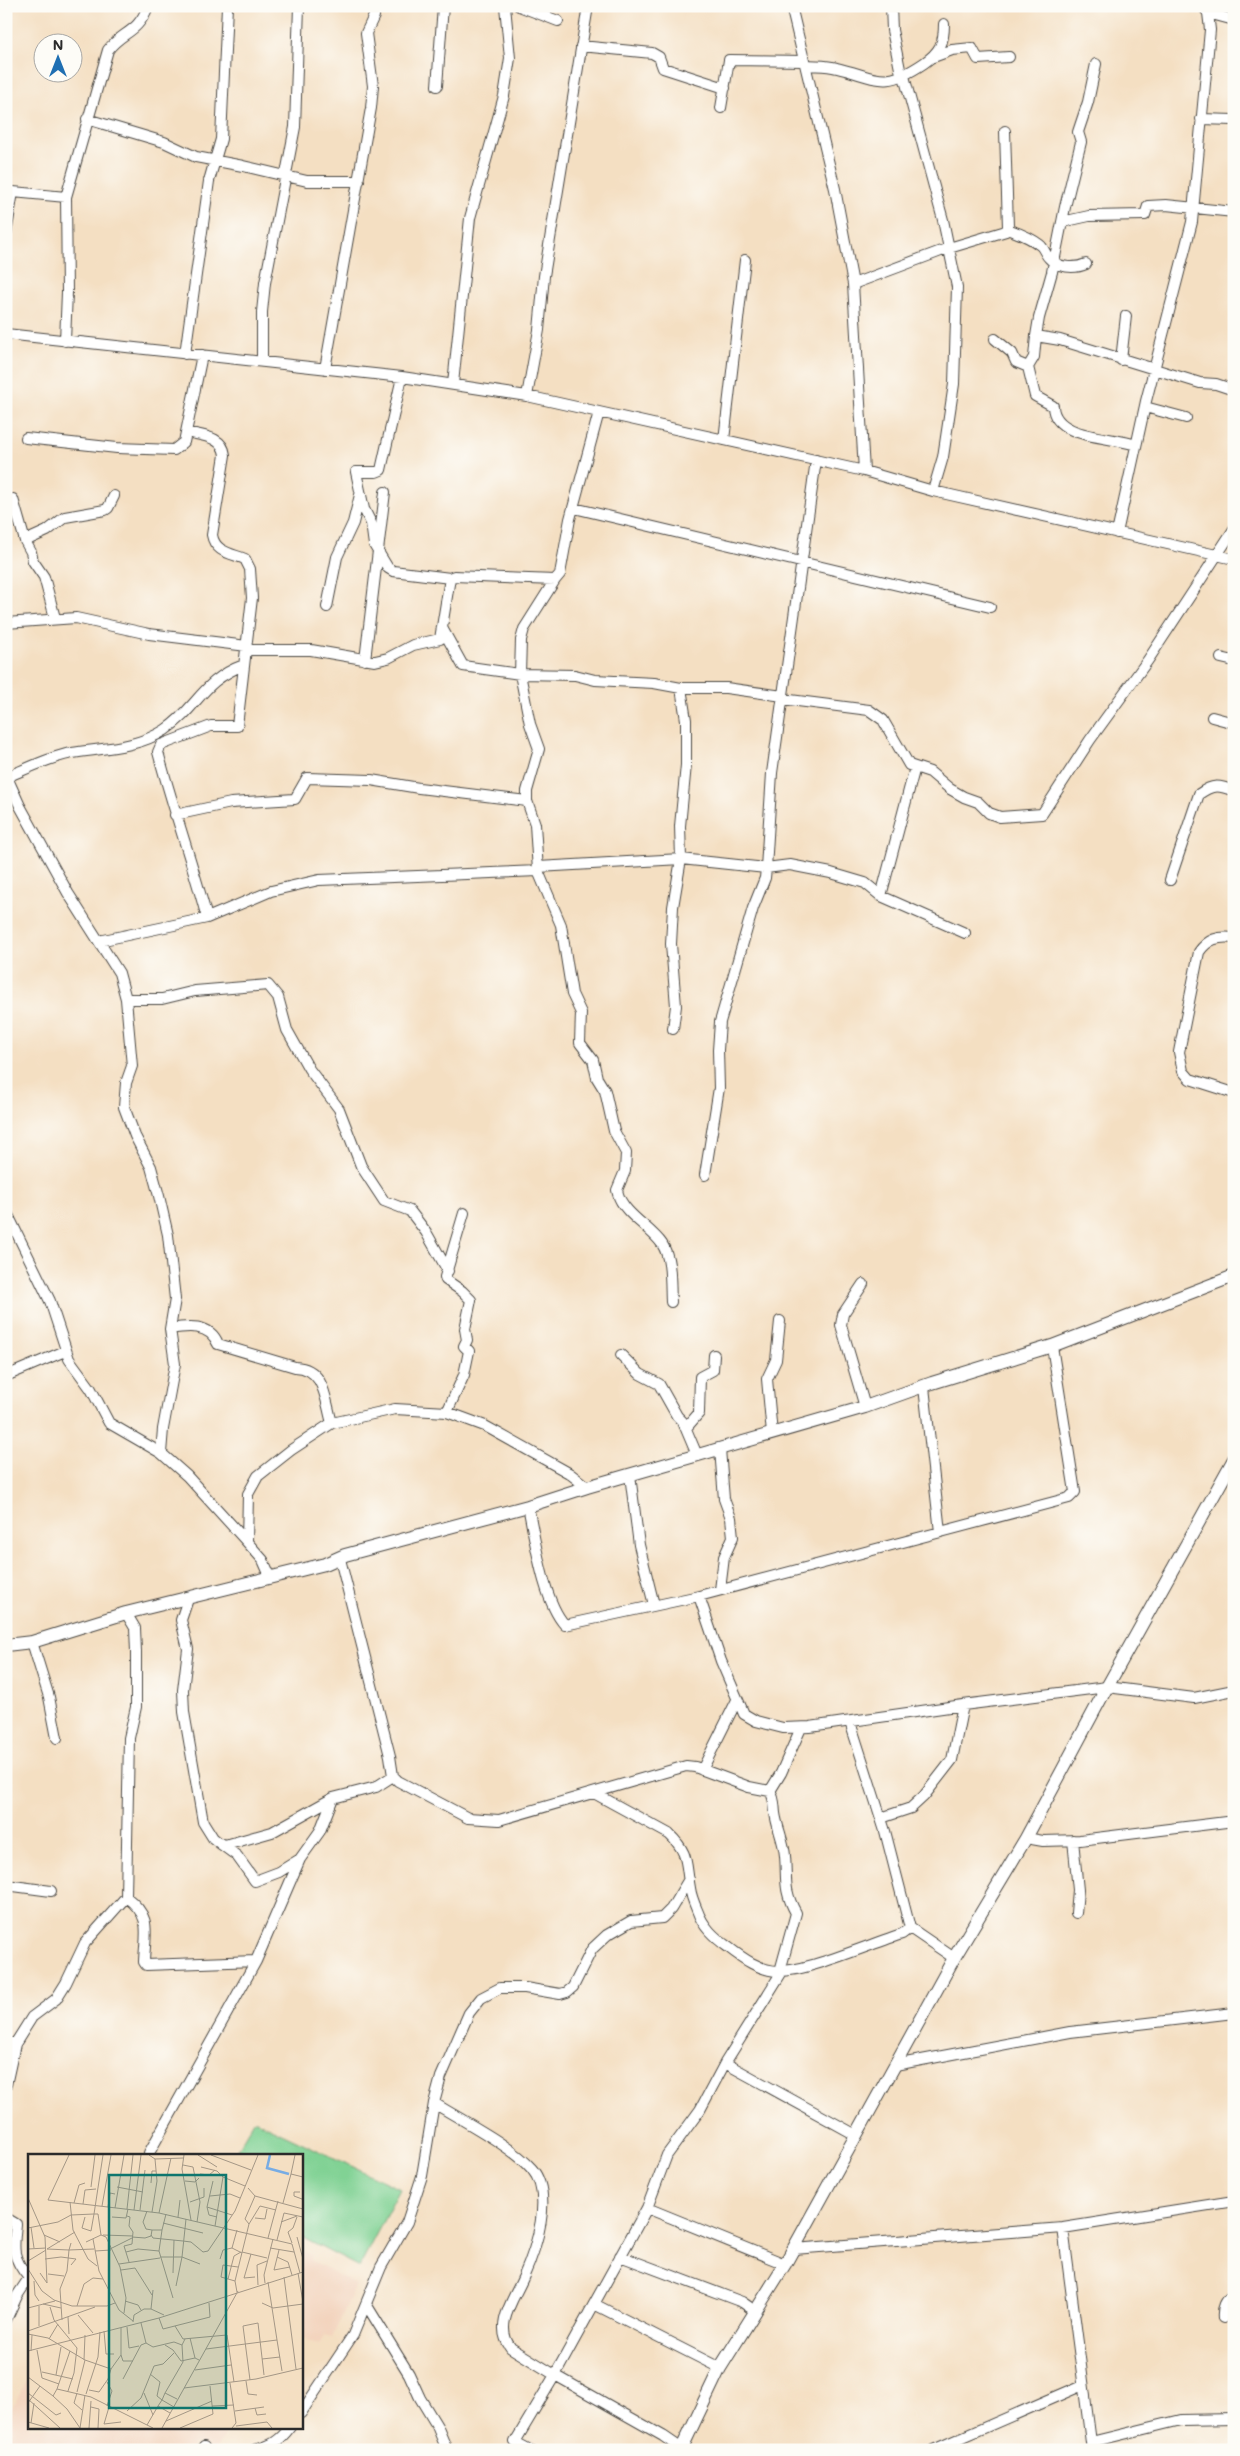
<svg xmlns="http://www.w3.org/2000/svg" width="1240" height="2456" viewBox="0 0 1240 2456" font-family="Mali,sans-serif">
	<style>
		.built { fill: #f3d4be }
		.grass { fill: #81d294; stroke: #567e60 }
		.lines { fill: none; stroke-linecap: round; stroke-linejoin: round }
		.minor-casing { stroke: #494642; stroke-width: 12 }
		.tertiary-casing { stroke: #494642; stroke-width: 14 }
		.minor { stroke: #fff; stroke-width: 10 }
		.tertiary { stroke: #fff; stroke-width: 12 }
		.inset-river { fill: none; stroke: #77ace4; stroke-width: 2.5 }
		.inset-road { fill: none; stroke: #a49786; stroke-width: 1 }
		.view { fill: #0f766e; fill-opacity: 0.15; stroke: #0f766e; stroke-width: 2.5 }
		.inset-edge { fill: none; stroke: #2b2b2b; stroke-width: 2.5 }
	</style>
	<rect width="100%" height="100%" fill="#fdfcf7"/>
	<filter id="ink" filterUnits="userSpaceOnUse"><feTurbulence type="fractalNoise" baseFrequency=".02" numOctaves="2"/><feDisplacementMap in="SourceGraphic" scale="10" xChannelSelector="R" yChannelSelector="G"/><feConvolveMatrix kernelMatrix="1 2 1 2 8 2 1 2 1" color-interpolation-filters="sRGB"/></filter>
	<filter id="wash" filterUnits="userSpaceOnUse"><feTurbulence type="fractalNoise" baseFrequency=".0096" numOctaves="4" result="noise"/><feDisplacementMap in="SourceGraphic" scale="20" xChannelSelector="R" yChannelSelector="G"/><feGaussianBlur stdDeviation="1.12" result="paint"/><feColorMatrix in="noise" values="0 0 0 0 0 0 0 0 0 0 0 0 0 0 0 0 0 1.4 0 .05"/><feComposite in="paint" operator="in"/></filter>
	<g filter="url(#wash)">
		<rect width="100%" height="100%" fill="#f4dfc2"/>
		<path class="built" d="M 301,2250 L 311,2255 L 311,2260 L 356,2285 L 332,2338 L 324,2336 L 319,2345 L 301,2337 Z
			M 29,2376 L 29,2427 L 229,2427 L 216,2450 L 207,2450 L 194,2443 L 189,2450 L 25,2450 L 6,2440 L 6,2418 Z"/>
		<path class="grass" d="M 254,2120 L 400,2189 L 359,2267 L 301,2237 L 301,2155 L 234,2155 Z"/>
	</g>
	<g filter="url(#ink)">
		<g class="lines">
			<defs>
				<path id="minor" d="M 519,6 L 558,21
					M 791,6 L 835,189 L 853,284 L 864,471
					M 891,6 L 892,30 L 901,74 L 904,76 L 943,220 L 957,287 L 954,384 L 943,457 L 933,491
					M 1208,13 L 1234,20
					M 581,46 L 652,53 L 659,57 L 663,68 L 725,88
					M 933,57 L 952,50 L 972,48 L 978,59 L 1009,57
					M 1096,64 L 1088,102 L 1078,132 L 1081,142 L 1065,207 L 1052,272 L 1039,318 L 1036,336 L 1060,340 L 1200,383 L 1216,384 L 1234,390
					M 806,65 C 816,66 827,65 837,68 C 879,78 884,90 924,63 C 940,52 944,43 944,24
					M 437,86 L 443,6
					M 721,108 L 729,60 L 803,61
					M 87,119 L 164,142 L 196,157 L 243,166 L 307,181 L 359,181
					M 1201,119 L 1234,120
					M 1062,222 L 1089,216 L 1145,215 L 1148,206 L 1166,205 L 1234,212
					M 1007,229 C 1019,233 1030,237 1040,245 C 1044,248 1045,254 1049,258 C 1057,268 1075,269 1086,264
					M 6,234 L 13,192 L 66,197
					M 853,284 L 949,248 L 1006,231 L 1008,227 L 1005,131
					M 6,334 L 402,377 L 527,396 L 864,471 L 933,491 L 1234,559
					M 1036,336 L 1034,357 L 1028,367 L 1035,396 L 1053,406 C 1054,439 1112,436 1136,445
					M 995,339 L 1012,353 L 1016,362 L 1028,367
					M 65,341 L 67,292 L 66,197 L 108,50 C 122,31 138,34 148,6
					M 185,354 L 209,181 L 221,139 L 227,6
					M 1121,360 L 1126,316
					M 262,362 L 262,312 L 265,283 L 295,127 L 299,6
					M 325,369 L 371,108 L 373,86 L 366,33 L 374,16 L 374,6
					M 402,377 L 381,470 L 376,472 L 356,472 L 364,509 L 371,523 L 374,545 L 388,568 L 393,571 L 450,578
					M 453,384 L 470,218 L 504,96 L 510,58 L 505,6
					M 527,396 L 539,330 L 544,276 L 588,6
					M 1145,407 L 1186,418
					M 186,432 C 202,436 223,436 225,455 L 212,535 C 215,552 230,553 245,559 L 250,569 L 252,598 L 237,726 L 211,726 L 161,745 L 158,752 C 173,808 192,862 207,918
					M 26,438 L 117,448 L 174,450 L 184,442 L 202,355
					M 724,440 L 745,260
					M 13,499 L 25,541 L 47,531 L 65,517 L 105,510 L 108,508 L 114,496
					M 574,508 L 990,607
					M 1117,533 L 1146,401 L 1192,222 L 1210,30 L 1208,13 L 1203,6
					M 25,541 L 31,552 L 33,561 L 44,577 L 55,618
					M 555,580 L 524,629 L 521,640 L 520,674 L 530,724 L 539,749 L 527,791 L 527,801 L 535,824 L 538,871 L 561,925 L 572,994 L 581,1013 L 580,1043 L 593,1060 L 597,1078 L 605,1091 L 614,1131 L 626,1153 L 625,1171 L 617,1190 L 618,1194 C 623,1213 651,1228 662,1244 C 672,1259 670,1284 671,1302
					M 327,607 L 337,557 L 353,523 L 360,495
					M 6,623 L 76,618 L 149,634 L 247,646
					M 442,628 L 463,666 L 520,674 L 575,675 L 595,680 L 654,683 L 681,688 L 726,688 L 783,696
					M 246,650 L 311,650 L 375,661 L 388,658 L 413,645 L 440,639 L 450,578 L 454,576 L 555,580 L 560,574 L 570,519 L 599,412
					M 1221,658 L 1234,661
					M 365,660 L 385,492
					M 782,699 L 869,710 L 883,720 L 909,765 L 930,772 L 950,789 L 964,797 L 978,802 L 989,813 L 1000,817 L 1042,814 L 1090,740 L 1148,660 L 1234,529
					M 1212,717 L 1234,723
					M 6,775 L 20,806 L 68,893 L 119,973 L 126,999 L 132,1066 L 126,1083 L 124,1107 L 135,1136 L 151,1167 L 159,1196 L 168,1235 L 175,1299 L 170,1329 L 175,1364 L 163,1429 L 161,1453
					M 7,777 C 28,768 50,757 72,753 C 104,748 137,748 165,730 C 197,709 202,680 244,665
					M 175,815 L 231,803 L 295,799 L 307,778 L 371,780 L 419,788 L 527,801
					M 538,867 L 681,859 L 766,868 L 772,773 L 816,460
					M 1170,880 L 1199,794 C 1213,784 1219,785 1234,791
					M 881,896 L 915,767
					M 1234,938 C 1218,936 1208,939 1199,952 L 1179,1052 L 1183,1071 L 1190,1079 L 1234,1093
					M 99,941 L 207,918 L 271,891 L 319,880 L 538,871
					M 126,999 L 162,999 L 195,991 L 268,985 L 278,997 L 287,1030 L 309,1069 L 339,1109 L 361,1166 L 384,1201 L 410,1211 L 426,1232 L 448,1271
					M 673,1029 L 676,1006 L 671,944 L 673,907 L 681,859 L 680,826 L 686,765 L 686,720 L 681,688
					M 705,1175 L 719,1088 L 718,1050 L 720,1022 L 753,908 L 765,878 L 766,868 L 790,865 L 831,873 L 865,883 L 881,896 L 965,933
					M 6,1211 L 50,1301 L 69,1359 L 91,1389 L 109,1423 L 161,1453 L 187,1476 L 247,1542
					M 863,1284 L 843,1314 L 841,1325 L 865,1407
					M 170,1329 C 187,1326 210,1323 218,1344 L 295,1367 C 325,1368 325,1399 332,1423
					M 621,1355 L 640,1374 L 659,1384 L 677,1416 L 683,1422 L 697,1455
					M 6,1376 L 65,1351
					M 924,1387 L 940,1532
					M 447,1412 L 464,1375 L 469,1351 L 464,1346 L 467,1340 L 465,1329 L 471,1300 L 462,1291 L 446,1280 L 445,1277 L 464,1213
					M 686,1428 L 699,1413 L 700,1377 L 713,1370 L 714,1355
					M 772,1434 L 767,1379 L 776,1360 L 780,1321
					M 720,1449 L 724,1499 L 731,1518 L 733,1537 L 724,1557 L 720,1590
					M 630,1475 L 639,1545 L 654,1605
					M 528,1506 C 535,1539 543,1601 565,1625 L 699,1596 L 1069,1498 L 1075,1492 L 1052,1346
					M 340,1559 L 390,1756 L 393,1776 L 398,1781 L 468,1818 L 499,1820 L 686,1766 L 695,1767 L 749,1787 L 770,1791 L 781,1773 L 801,1728
					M 270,1576 L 263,1560 L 247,1542 L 248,1494 L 258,1476 L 291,1450 L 332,1423 L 395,1409 L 447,1412 L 485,1426 L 569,1473 L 587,1487
					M 699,1596 L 721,1661 L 744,1714 L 756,1721 L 783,1728 L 810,1727 L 963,1705 L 1107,1687 L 1194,1698 L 1234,1690
					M 188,1599 L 181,1620 L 188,1649 L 183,1690 L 184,1712 L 203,1822 L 213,1838 L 222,1845 L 229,1844 L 272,1832 L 333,1798
					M 32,1642 L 49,1697 L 57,1738
					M 850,1722 L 885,1831 L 910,1928 L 954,1958
					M 702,1770 L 737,1700
					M 770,1791 C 775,1799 774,1805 775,1813 C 777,1828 784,1841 785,1856 C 787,1879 783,1890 796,1913 L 780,1971
					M 594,1793 L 669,1834 C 690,1854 685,1863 690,1888 C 691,1896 694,1903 697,1910 C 703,1927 714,1937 728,1947 C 742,1958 760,1971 779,1971 C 809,1971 870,1944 902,1934 L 910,1928
					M 881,1818 L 911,1808 L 924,1796 L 952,1760 L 963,1705
					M 1026,1838 L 1043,1841 L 1080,1840 L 1234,1821
					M 1073,1840 L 1078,1890 L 1076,1913
					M 222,1845 L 237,1856 L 255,1881 L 279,1872 L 300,1859
					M 6,1885 L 51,1891
					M 126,1897 C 153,1917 145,1932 144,1962 L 146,1965 L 256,1961
					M 6,2042 L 15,2044 L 6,2085
					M 15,2044 L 32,2017 L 56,1999 L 66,1983 L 85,1943 L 126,1897 L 129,1738 L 136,1707 L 136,1652 L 135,1628 L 126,1613
					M 725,2063 L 856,2135
					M 895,2065 L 1070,2032 L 1234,2013
					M 434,2103 C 461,2120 512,2146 532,2169 C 554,2195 536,2249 523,2278 C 514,2299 493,2326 511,2348 L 555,2375 L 515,2442 L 530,2450
					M 149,2153 L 256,1961 L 300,1859 L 320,1831 L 333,1798 L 376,1787 L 393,1776
					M 647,2208 L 785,2264
					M 6,2218 L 16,2224 C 13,2250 12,2258 29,2278 L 17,2296 L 6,2320
					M 1063,2228 L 1092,2450
					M 794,2249 L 1063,2228 L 1234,2201
					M 620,2256 L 742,2302 L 755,2311
					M 366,2304 L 409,2374 L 420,2398 L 437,2426 L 447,2450
					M 594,2304 L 555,2375 L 663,2436 L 682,2449
					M 1223,2318 C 1222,2307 1225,2301 1234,2294
					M 720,2368 L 594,2304 L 647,2208 L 667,2155 L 700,2110 L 725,2063 L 783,1970
					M 301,2413 L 353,2335 L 381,2267 L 407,2222 L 422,2176 L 434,2103 L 441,2077 L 469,2013 L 481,1998 L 500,1988 L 525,1988 L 560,1994 L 567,1992 L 573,1987 L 592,1949 L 607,1935 L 631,1921 L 662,1918 L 671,1909 L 689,1879
					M 1091,2442 L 1181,2420 L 1234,2419
					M 202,2450 L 204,2447
					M 254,2450 C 271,2446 280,2441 290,2427
					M 933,2450 L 1083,2385"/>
				<path id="tertiary" d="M 6,1645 L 32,1642 L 126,1613 L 325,1564 L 345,1555 L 528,1506 L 587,1487 L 865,1407 L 932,1383 L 1052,1346 L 1234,1276
					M 681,2450 L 720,2368 L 785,2264 L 954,1958 L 1026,1838 L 1107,1687 L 1234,1459"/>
			</defs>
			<use href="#minor" class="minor-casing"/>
			<use href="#tertiary" class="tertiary-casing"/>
			<use href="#minor" class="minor"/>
			<use href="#tertiary" class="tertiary"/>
		</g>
	</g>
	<g transform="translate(28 2154)">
		<rect width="275" height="275" fill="#f4dfc2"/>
		<path class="inset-river" d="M 242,1 L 239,14 L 261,20"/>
		<path class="inset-road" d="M 41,1 L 20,46 L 131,59 L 264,90 L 272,119M 121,1 L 127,5 L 156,4M 156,1 L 154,15 L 163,66M 170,1 L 189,13M 183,1 L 223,16M 155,11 L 165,13 L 172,48 L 169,68M 173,13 L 189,17 L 195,23 L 187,72M 172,20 L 181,21 L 187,16M 263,20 L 267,1M 195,23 L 217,32M 157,27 L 167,28 L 171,24M 185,27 L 179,53 L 204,61M 123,29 L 124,17 L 128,17M 63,33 L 67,1M 89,33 L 115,38M 220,34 L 227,42 L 275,55M 272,38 L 266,38 L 266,42 L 274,45M 182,42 L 202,40 L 212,44M 0,44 L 17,83 L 19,129 L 12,119M 42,48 L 45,76 L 60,105 L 69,112M 162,48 L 176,43 L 176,34M 46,49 L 51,31 L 57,29M 255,49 L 263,20 L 275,23M 55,50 L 57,36 L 68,35M 74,52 L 83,1M 80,53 L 82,39 L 87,40M 179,53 L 181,61 L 189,63M 87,54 L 96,1M 99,55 L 105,1M 106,56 L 113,1M 112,56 L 117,16M 119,57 L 115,68 L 118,75 L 124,76M 124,58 L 129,27 L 127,5M 131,59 L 143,4M 99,62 L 102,63 L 101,72 L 105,78 L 104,90 L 96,92 L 101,108M 57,63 L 54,74 L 63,77 L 66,60 L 70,60 L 73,81 L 78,83 L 92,113 L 98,144 L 96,159M 84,63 L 98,64 L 100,55M 150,63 L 152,46M 227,64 L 237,65 L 239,55M 253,68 L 269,62M 135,69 L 175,79M 221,70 L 217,65 L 227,42M 3,73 L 6,94M 0,74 L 30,68 L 43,61 L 66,60 L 75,1M 134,76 L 131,97 L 145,144M 209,76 L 204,94 L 214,99M 16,81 L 32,88M 75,81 L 105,82M 123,81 L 125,84 L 155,87M 104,83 L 117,84 L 123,82 L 124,76 L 134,76 L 138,60M 269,83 L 275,105M 240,84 L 250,47M 65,85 L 71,117 L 91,156 L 105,167M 249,86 L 256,59 L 275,63M 155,87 L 163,88 L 175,98 L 180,97 L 207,57 L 230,1M 58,88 L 73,81M 43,89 L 41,96 L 19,95 L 47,78M 264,89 L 260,78 L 265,74 L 269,63M 242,94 L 266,98M 0,95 L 18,94M 82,95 L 104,84M 251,96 L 246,116 L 262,113M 67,97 L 83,96M 98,98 L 110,95 L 131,97M 214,98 L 239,104M 223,100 L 216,124 L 227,123M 132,103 L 154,103 L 158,65M 249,103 L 260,108 L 264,121M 17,105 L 33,103 L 48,105 L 43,111M 192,105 L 195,96 L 204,94M 0,107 L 18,96M 91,110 L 132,104M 0,115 L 14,137 L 26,146 L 44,152 L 79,152 L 87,149M 93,116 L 107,114 L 124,141M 145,119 L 146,86M 270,119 L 275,148M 20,120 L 36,122M 256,123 L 268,215M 200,125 L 206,102 L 213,98M 6,127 L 7,141 L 11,147M 207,127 L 193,123 L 195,111 L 210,113M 240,128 L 249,186M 237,129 L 236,121 L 245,85M 230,131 L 229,111 L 239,107M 148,132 L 154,103 L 172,110M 209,138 L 207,127 L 221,70 L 232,52 L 248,56M 97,147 L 110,151 L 113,156M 234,149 L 245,154 L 275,150M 15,150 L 33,154M 11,152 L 11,172M 49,152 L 56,130 L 65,124 L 75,125M 22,153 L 26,166 L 49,194 L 46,219 L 40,237M 0,154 L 27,147M 123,155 L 125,136M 50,161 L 65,179M 40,163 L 41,180M 131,164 L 135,175 L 182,163 L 181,149M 34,166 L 32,135 L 39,117 L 41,96 L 66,95M 105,168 L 106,161 L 116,155 L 123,155 L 136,161M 113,169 L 118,189 L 125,193 L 146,188 L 154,191 L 157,185M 147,172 L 155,185 L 199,181 L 206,228M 99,173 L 101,194 L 111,192M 0,177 L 67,153M 76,177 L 78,200 L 86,200M 0,180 L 20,184 L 57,206 L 49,238M 162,184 L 167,204 L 171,206M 21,185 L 30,170M 137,191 L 145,196 L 153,207 L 167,204M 154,191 L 155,208M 178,195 L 249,186 L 254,217M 9,196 L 14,224 L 31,230M 0,197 L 131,164 L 275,118M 3,197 L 4,181M 42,197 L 29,235 L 63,243 L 125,274M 93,201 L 95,207 L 105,207M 234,205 L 252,203M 56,206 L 57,181M 57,206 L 83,215 L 80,225 L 71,238 L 61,236M 83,215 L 93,201 L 93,174M 167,216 L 203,211M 14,218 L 45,225M 122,220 L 132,228 L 129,242 L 134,246 L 130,252 L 142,259M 28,221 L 33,193M 0,223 L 25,242M 95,225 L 113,191 L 118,189M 222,226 L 215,172 L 230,169 L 236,221M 218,227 L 220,240 L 229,241M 79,228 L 84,237 L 79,252M 202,229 L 208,269 L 204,274M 156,234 L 228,225 L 275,214M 29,235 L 25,242 L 39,255 L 52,274M 0,239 L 28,261 L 33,259M 49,239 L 46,249 L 54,256M 116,239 L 125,261M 137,239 L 134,246 L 146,253M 58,240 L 70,203 L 72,178M 0,245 L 32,274M 149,245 L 137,239 L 155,208M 0,249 L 12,232M 184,252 L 206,251M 63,253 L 71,255 L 70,274M 81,253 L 76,270 L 93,268M 227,254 L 229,261 L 238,260M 99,257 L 113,244 L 126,212 L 135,210 L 146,199M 207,257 L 236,253M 138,267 L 184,247M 0,268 L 21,274M 3,269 L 6,249M 119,271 L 130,252M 208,272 L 239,268 L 244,274M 52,274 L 57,241M 61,274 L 63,247M 134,274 L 210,137M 152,274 L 185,260 L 182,232"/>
		<path class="view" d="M 81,21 L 198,21 L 198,254 L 81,254 Z"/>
		<rect width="275" height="275" class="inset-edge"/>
	</g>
	<rect width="1240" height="2456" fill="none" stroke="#fdfcf7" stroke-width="25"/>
	<g transform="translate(58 58)"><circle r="24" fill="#fdfcf7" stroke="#a9a8a5"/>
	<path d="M0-4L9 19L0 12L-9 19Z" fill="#1f6fb2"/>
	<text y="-8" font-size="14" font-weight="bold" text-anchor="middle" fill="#2b2b2b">N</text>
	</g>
</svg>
